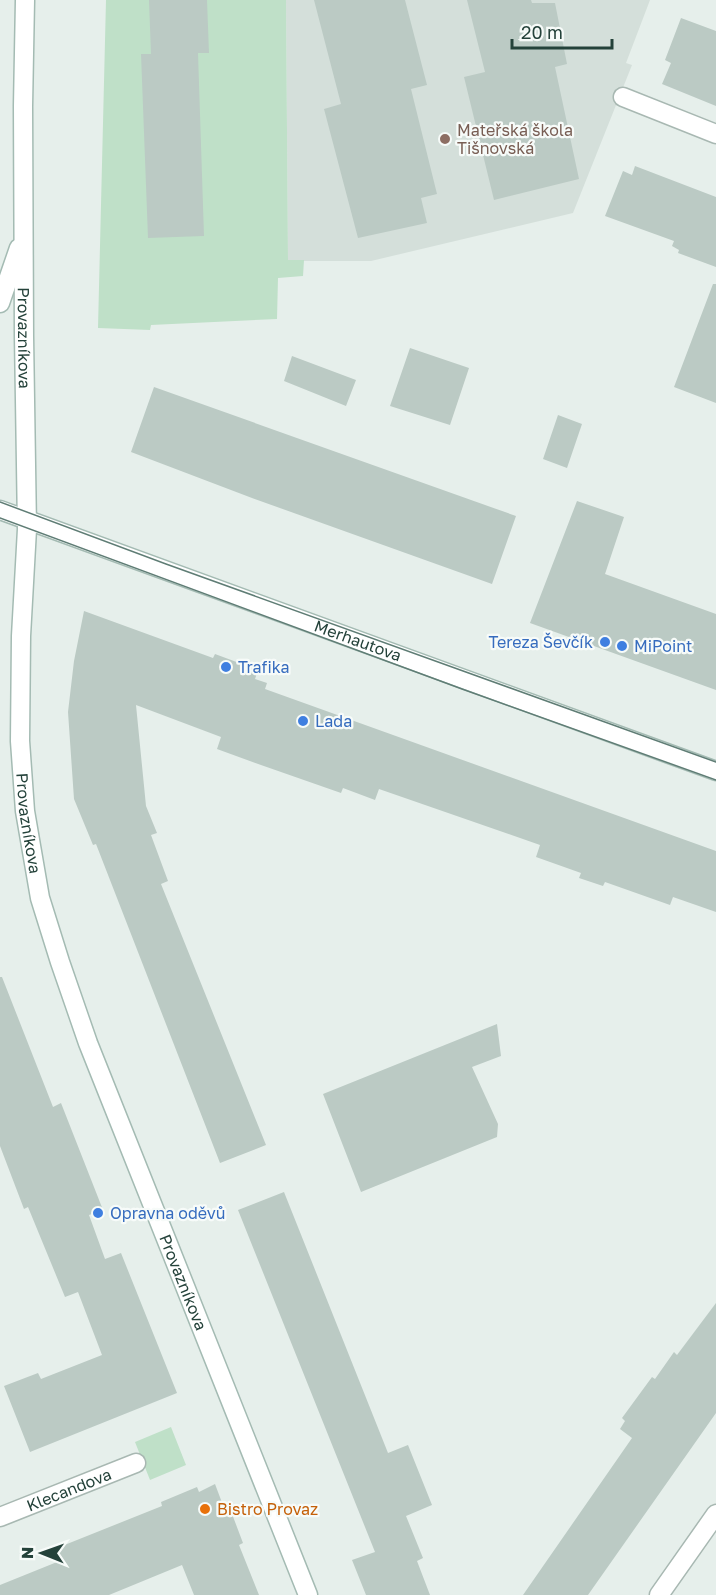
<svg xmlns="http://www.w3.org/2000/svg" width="716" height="1595" viewBox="0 0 716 1595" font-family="'Golos Text',sans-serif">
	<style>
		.built { fill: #d4dfda }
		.green { fill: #bfe0c8 }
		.building { fill: #bbcac4 }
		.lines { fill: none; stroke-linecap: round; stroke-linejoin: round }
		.street-casing { stroke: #a8b8b2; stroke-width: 21 }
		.secondary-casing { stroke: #a4bbb3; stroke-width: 21 }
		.street { stroke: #fff; stroke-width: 18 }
		.secondary { stroke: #fff; stroke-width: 18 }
		.tram { stroke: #5f7d75; stroke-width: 1.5 }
		.education-dot { fill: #8d6e63; stroke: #f7fbf9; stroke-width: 2 }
		.shop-dot { fill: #3f7fe0; stroke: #f7fbf9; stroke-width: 2 }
		.food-dot { fill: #e8710a; stroke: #f7fbf9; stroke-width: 2 }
		.labels { text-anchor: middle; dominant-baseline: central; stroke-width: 4.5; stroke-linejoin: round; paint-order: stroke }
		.education-label { font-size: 16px; fill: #785e54; stroke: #f7fbf9; text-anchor: start }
		.street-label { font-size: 16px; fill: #24423a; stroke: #f7fbf9 }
		.shop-label { font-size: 16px; fill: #366cbe; stroke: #f7fbf9; text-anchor: start }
		.food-label { font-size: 16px; fill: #c56008; stroke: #f7fbf9; text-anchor: start }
	</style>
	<rect width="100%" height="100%" fill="#e6efeb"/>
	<path class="built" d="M 286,0 L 650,0 L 626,63 L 632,65 L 573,213 L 371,261 L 288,261 Z"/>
	<path class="green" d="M 106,0 L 286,0 L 288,260 L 304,260 L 303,276 L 278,278 L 277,319 L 151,325 L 150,330 L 98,328 Z
		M 171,1427 L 186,1465 L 150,1480 L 135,1442 Z"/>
	<path class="building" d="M 149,0 L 207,0 L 209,53 L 198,53 L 204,236 L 148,238 L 141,54 L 151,54 Z
		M 314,0 L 405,0 L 427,85 L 411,89 L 437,194 L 421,198 L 427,223 L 358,238 L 324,109 L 341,104 Z
		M 467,0 L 531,0 L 532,3 L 555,3 L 567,64 L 555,67 L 579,179 L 494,200 L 464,77 L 485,72 Z
		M 681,18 L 716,31 L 716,106 L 662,84 L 671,63 L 665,60 Z
		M 635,166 L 716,197 L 716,267 L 678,253 L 679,250 L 672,246 L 674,241 L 605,216 L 623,171 L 632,175 Z
		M 713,284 L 716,284 L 716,403 L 674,387 Z
		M 410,348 L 469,368 L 450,425 L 390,406 Z
		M 292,356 L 356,380 L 346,406 L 284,381 Z
		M 154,387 L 516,516 L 492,584 L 252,498 L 131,452 Z
		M 558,415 L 582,424 L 567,468 L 543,459 Z
		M 577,501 L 624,517 L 605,574 L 716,614 L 716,690 L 530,623 Z
		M 84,611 L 213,658 L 215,654 L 258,670 L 255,679 L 267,683 L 265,689 L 716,851 L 716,912 L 673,897 L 670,905 L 605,882 L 603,886 L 579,878 L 581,873 L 536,857 L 540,845 L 379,789 L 375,800 L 343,788 L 341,793 L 261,765 L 217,749 L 221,737 L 136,705 L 146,806 L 157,833 L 151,835 L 168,881 L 161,884 L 266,1145 L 220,1163 L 96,844 L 93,845 L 74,799 L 68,712 L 74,661 Z
		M 0,977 L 2,977 L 53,1107 L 61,1103 L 103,1210 L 89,1215 L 105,1259 L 121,1253 L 177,1393 L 30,1452 L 4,1386 L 38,1373 L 41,1379 L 102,1355 L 78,1292 L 65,1297 L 28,1207 L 24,1209 L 0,1146 Z
		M 497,1024 L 501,1056 L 472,1067 L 498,1124 L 497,1137 L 361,1192 L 323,1094 Z
		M 284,1192 L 388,1453 L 408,1445 L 432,1505 L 406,1516 L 423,1558 L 417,1561 L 430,1595 L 366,1595 L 352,1560 L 375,1552 L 238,1210 Z
		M 716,1303 L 716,1413 L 588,1595 L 523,1595 L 632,1438 L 620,1429 L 625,1421 L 622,1418 L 652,1377 L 655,1379 L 674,1352 L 677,1355 Z
		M 215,1484 L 224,1508 L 229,1506 L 243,1543 L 239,1545 L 259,1595 L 194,1595 L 182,1565 L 109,1595 L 0,1595 L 0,1585 L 62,1560 L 57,1548 L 162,1506 L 161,1502 L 197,1487 L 199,1492 Z"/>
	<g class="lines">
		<defs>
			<g id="street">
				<path d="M 623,97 L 716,134"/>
				<path id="s1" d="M 0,1517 L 136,1463"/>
				<path d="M 659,1595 L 716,1514"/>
			</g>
			<g id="secondary">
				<path id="s2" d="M 25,0 L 23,106 L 24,336 L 27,529 L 21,636 L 20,741 L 25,811 L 40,898 L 60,962 L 88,1043 L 308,1595"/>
				<path d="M 0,303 L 19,248"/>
				<path id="s3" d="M 0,510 L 716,771"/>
			</g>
		</defs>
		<use href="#street" class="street-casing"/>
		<use href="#secondary" class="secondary-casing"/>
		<use href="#street" class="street"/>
		<use href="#secondary" class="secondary"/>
		<path class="tram" d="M 0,502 L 166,564 L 716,762
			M 0,518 L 462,689 L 716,780"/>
	</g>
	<circle class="education-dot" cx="445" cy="139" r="6"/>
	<g class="shop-dot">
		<circle cx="605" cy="642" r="6"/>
		<circle cx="622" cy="646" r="6"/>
		<circle cx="226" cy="667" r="6"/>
		<circle cx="303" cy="721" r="6"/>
		<circle cx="98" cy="1213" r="6"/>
	</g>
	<circle class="food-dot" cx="205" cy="1509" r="6"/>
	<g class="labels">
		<g class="education-label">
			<text x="457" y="130">Mateřská škola<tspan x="457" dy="18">Tišnovská</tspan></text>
		</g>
		<g class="street-label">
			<text stroke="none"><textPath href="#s2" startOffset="338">Provazníkova</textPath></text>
			<text stroke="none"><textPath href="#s3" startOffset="381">Merhautova</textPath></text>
			<text stroke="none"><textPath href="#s2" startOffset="824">Provazníkova</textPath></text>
			<text stroke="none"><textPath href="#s2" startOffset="1310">Provazníkova</textPath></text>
			<text stroke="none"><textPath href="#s1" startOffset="74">Klecandova</textPath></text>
		</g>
		<g class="shop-label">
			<text x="593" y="642" text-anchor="end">Tereza Ševčík</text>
			<text x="634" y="646">MiPoint</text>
			<text x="238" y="667">Trafika</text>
			<text x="315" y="721">Lada</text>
			<text x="110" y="1213">Opravna oděvů</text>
		</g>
		<g class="food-label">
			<text x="217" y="1509">Bistro Provaz</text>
		</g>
	</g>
	<g transform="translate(42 1553) rotate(271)" stroke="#f7fbf9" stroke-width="4.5" paint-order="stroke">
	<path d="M0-4.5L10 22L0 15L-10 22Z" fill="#24423a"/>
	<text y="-9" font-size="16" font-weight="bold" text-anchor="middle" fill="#24423a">N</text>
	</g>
	<path d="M512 39v9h100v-9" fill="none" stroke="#24423a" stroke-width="3"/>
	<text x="521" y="39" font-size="18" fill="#24423a" stroke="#f7fbf9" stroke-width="4.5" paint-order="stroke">20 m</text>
</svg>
